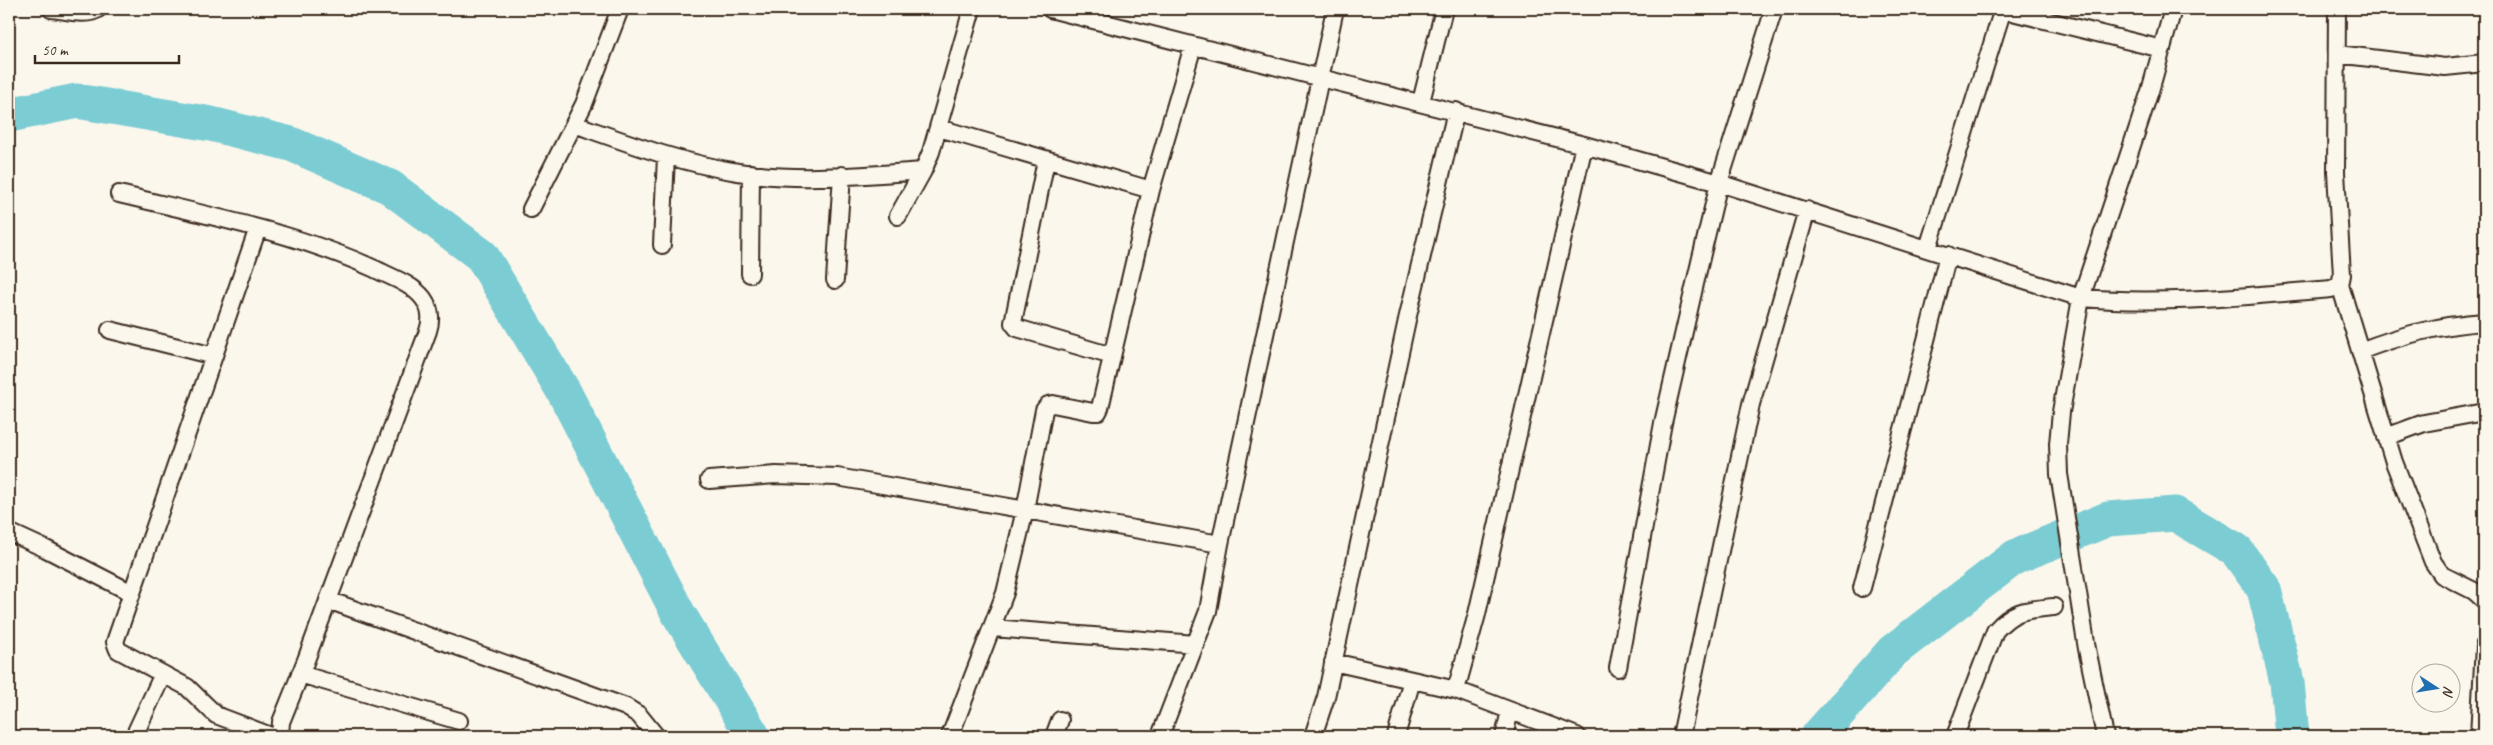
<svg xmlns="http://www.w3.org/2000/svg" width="2493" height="745" viewBox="0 0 2493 745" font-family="Caveat,sans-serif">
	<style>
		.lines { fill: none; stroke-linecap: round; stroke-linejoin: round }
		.river { stroke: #7bccd4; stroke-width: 35 }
		.street-casing { stroke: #3b2a1e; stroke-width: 20 }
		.street { stroke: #fbf7ec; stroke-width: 16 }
	</style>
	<rect width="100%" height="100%" fill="#fbf7ec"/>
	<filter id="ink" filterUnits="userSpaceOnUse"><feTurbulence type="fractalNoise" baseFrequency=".02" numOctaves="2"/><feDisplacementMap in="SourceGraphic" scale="10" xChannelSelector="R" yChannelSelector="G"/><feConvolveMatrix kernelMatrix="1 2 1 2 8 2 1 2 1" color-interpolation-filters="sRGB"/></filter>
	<g filter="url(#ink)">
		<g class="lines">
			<path class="river" d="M 9,115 L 77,101 L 211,124 L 291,144 L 390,187 L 482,256 L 564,392 L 678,613 L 753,736
				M 1818,736 L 1893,651 L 2015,557 L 2108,519 L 2175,514 L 2236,550 L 2264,589 L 2287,682 L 2292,736"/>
			<defs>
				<path id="street" d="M 51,9 C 65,10 87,17 98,9
					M 1050,9 L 1584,145 L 1719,183 L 2081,298 C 2164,305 2248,296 2331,289 L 2340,285
					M 2000,9 L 2162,49
					M 2337,9 L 2336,172 L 2342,275 L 2340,285 L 2394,462 L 2433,562 L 2442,575 L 2474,591 L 2484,600
					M 2337,54 L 2445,67 L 2484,63
					M 1421,102 L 1444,9
					M 574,124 C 628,143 681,163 738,172 C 798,182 863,175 923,171
					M 939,128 L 1151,190
					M 1046,160 L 1013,323 L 1017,328 L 1112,356
					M 119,194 C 205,215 294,232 375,269 C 391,277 412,284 423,298 C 431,309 432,319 428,331 L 306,660 L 281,722 L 280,736
					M 531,209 L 584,104 L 620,9
					M 898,216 L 923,171 L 931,152 L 972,9
					M 258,228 L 115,642 L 118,650 L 187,687 L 216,715 L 271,736
					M 662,245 L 666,156
					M 1928,248 L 2003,9
					M 750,274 L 751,173
					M 835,280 L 842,175
					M 110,330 L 214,356
					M 2360,351 C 2402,335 2439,325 2484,322
					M 2386,437 L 2424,423 L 2484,412
					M 709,480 L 776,475 L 837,477 L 1220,544
					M 9,532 L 46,549 L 132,593
					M 1862,588 L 1948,255
					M 328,600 L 626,707 L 639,715 L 656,736
					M 992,628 L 1196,644
					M 1333,662 L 1456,690 L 1577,736
					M 1618,668 L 1663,423 L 1700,262 L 1719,183 L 1774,9
					M 300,674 L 459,721
					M 1456,690 L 1477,614 L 1584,145
					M 134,736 L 163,674
					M 950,736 L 1005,593 L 1025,510 L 1044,410 L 1048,405 L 1053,404 L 1093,412 L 1098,412 L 1100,408 L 1151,190 L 1193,46
					M 1054,736 L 1060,720
					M 1160,736 L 1208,611 L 1220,544 L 1335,9
					M 1313,736 L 1326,697 L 1407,320 L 1456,111
					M 1396,736 L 1412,680
					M 1504,736 L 1510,711
					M 1681,736 L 1751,404 L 1807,210
					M 1955,736 L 1995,631 C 2014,609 2027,610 2054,607
					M 2105,736 L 2087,649 L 2059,474 L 2058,444 L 2061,412 L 2081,298 L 2150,91 L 2173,9
					M 2479,736 L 2484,646"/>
			</defs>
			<use href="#street" class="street-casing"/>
			<use href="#street" class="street"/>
		</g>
	</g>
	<rect width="2493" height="745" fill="none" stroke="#fbf7ec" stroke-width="30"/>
	<rect x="15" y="15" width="2463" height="715" fill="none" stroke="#3b2a1e" stroke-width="2" filter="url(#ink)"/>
	<g transform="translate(2436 688) rotate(102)"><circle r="24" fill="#fbf7ec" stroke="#aea59a"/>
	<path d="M0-4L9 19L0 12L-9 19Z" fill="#1f6fb2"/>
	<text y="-8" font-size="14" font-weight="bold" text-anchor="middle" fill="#3b2a1e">N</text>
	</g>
	<path d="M35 55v8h144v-8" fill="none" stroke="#3b2a1e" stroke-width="2.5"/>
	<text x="42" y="55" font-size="15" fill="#3b2a1e" stroke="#fbf7ec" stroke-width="4" paint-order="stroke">50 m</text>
</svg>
